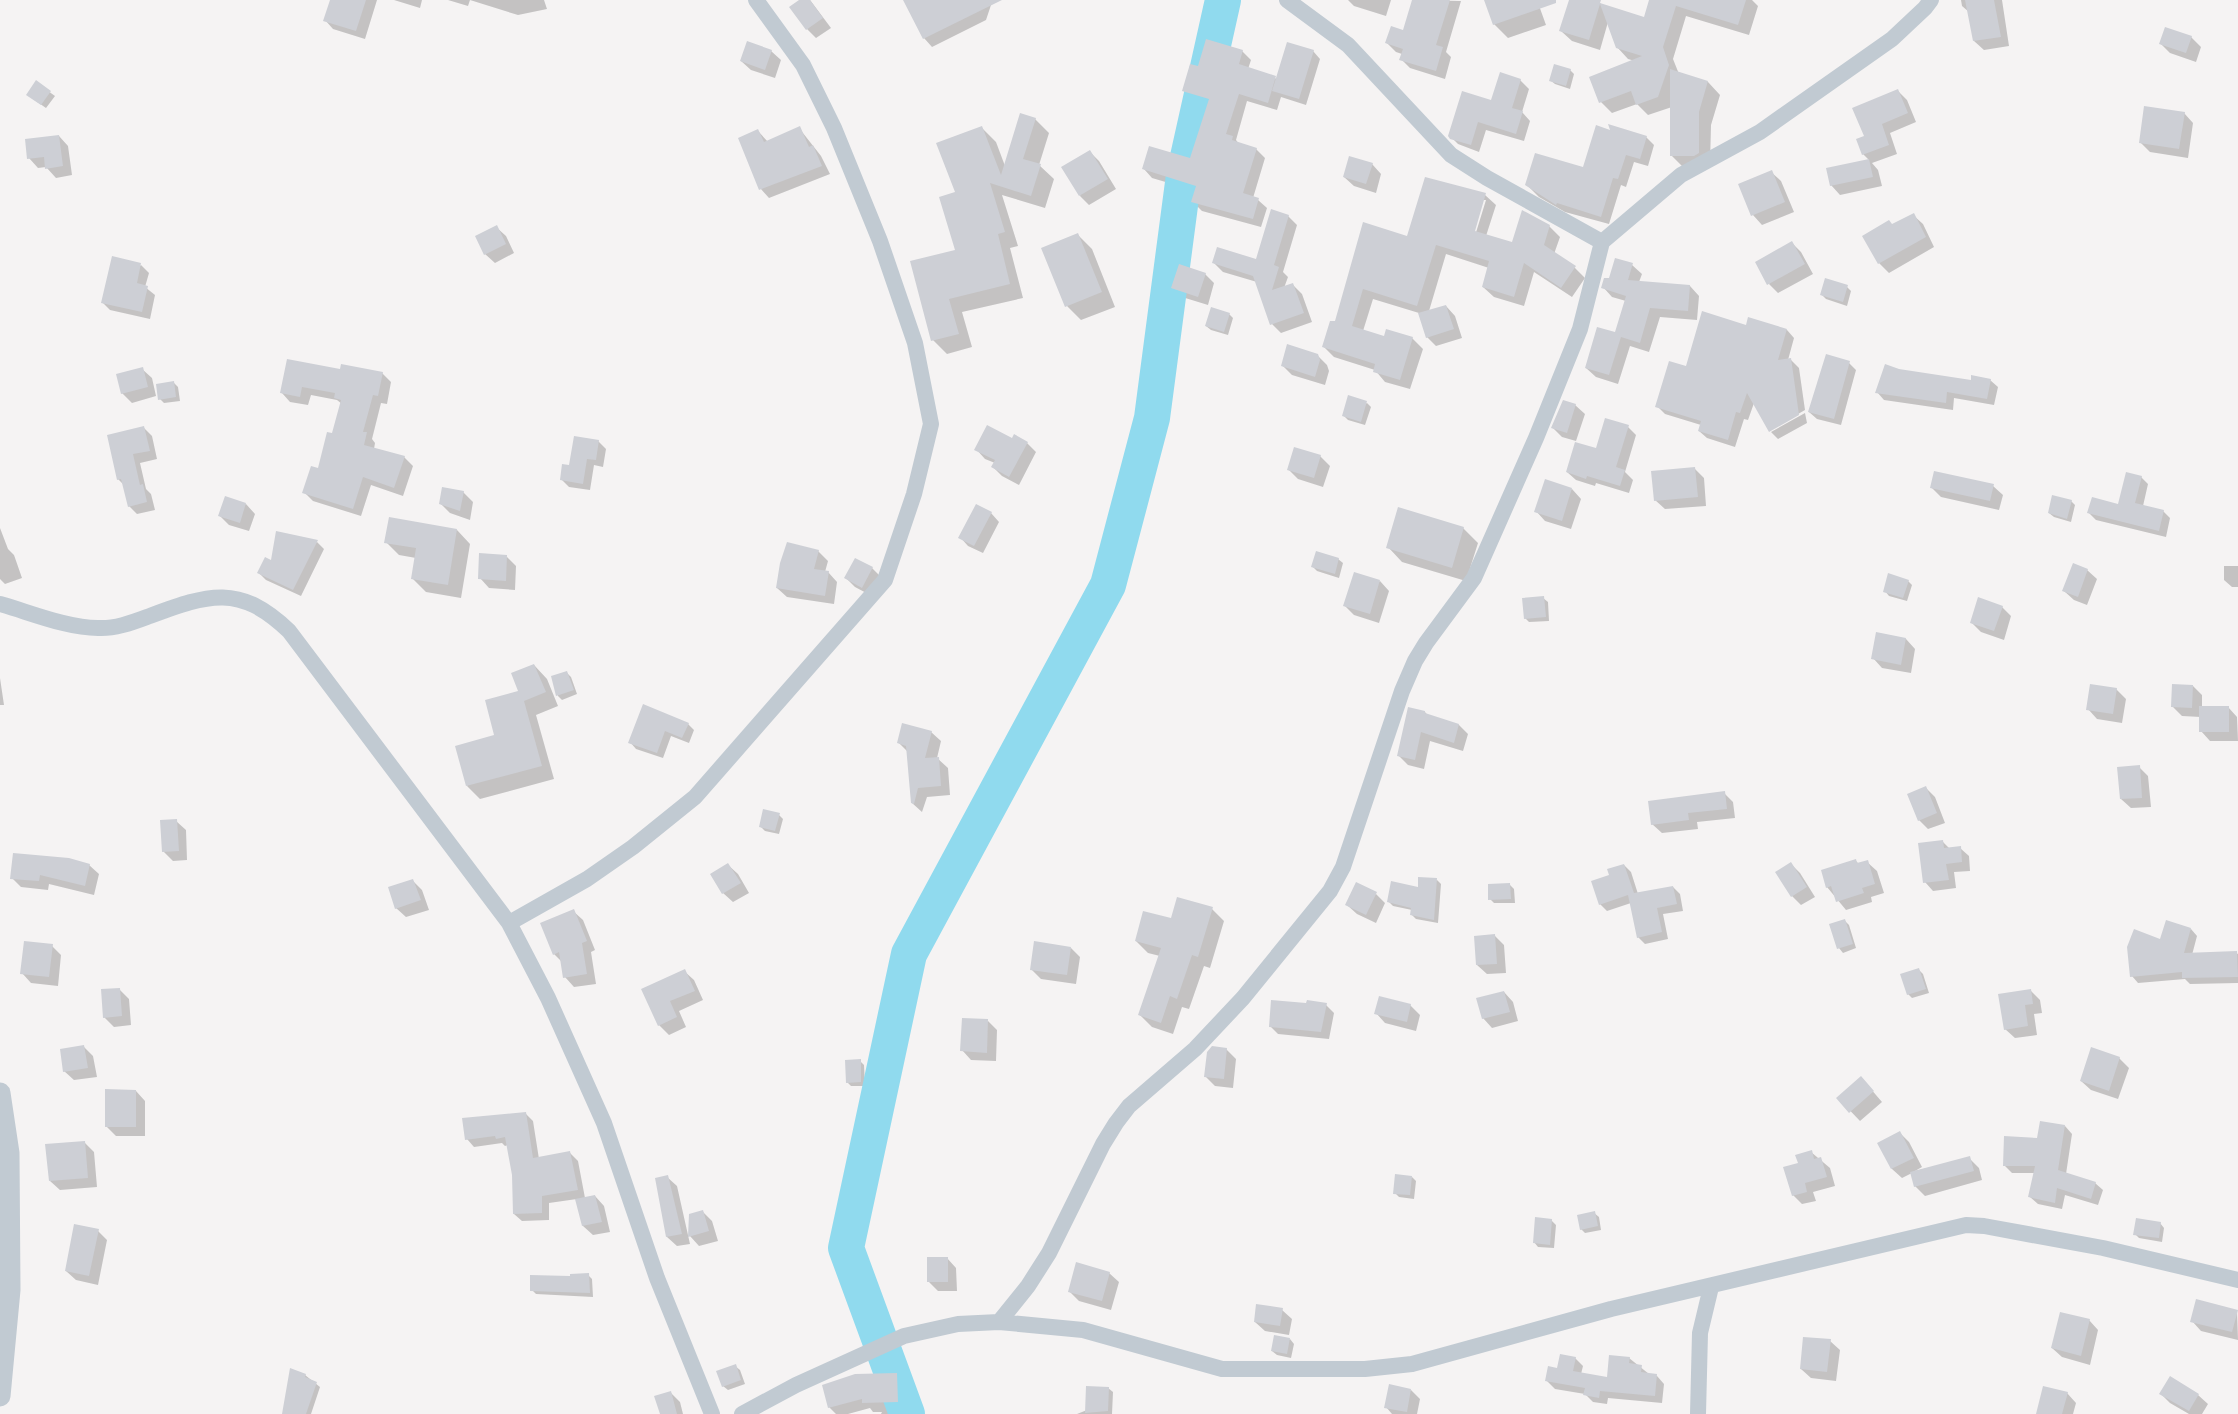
<svg xmlns="http://www.w3.org/2000/svg" width="2238" height="1414" viewBox="0 0 2238 1414" font-family="'DejaVu Sans',sans-serif">
	<style>
		.shadow { fill: #0003; fill-rule: evenodd }
		.lines { fill: none; stroke-linecap: round; stroke-linejoin: round }
		.river { stroke: #90daee; stroke-width: 36 }
		.building { fill: #cdcfd5 }
		.minor { stroke: #c1cad2; stroke-width: 16 }
		.tertiary { stroke: #c1cad2; stroke-width: 21 }
	</style>
	<rect width="100%" height="100%" fill="#f5f3f3"/>
	<path class="shadow" d="M 331,0 L 377,0 L 365,39 L 333,29 L 325,20 Z
		M 394,0 L 422,0 L 420,8 Z
		M 448,0 L 544,0 L 547,9 L 518,15 L 470,0 L 468,6 Z
		M 802,0 L 810,0 L 831,28 L 816,38 L 807,29 Z
		M 905,0 L 990,0 L 992,2 L 986,20 L 932,47 L 924,38 Z
		M 1348,0 L 1391,0 L 1386,16 L 1354,6 Z
		M 1414,0 L 1461,1 L 1446,52 L 1451,57 L 1445,79 L 1410,68 L 1401,59 L 1402,54 L 1396,52 L 1387,43 L 1404,32 Z
		M 1485,0 L 1537,0 L 1546,25 L 1508,38 L 1494,24 Z
		M 1571,0 L 1594,0 L 1605,6 L 1645,19 L 1651,0 L 1752,0 L 1758,6 L 1749,35 L 1686,16 L 1673,59 L 1679,74 L 1708,82 L 1720,95 L 1711,125 L 1710,165 L 1683,167 L 1671,155 L 1672,107 L 1648,115 L 1637,104 L 1612,113 L 1601,102 L 1591,78 L 1635,61 L 1628,59 L 1617,47 L 1608,22 L 1600,50 L 1572,41 L 1561,31 Z
		M 1961,0 L 2002,0 L 2009,46 L 1984,50 L 1974,41 L 1969,12 L 1962,6 Z
		M 2191,37 L 2201,47 L 2196,62 L 2170,53 L 2161,44 Z
		M 771,51 L 781,60 L 775,78 L 751,70 L 741,61 Z
		M 1242,51 L 1251,60 L 1248,69 L 1277,79 L 1313,51 L 1320,59 L 1306,105 L 1281,97 L 1277,110 L 1247,101 L 1236,140 L 1239,144 L 1256,149 L 1265,158 L 1253,198 L 1258,200 L 1267,208 L 1261,227 L 1202,211 L 1193,202 L 1196,191 L 1152,178 L 1144,169 L 1191,160 L 1209,104 L 1192,99 L 1183,90 L 1199,68 Z
		M 1570,70 L 1574,74 L 1570,89 L 1555,84 L 1550,80 Z
		M 1520,80 L 1529,89 L 1522,112 L 1530,121 L 1524,141 L 1486,130 L 1479,152 L 1458,144 L 1450,136 Z
		M 37,83 L 55,96 L 46,108 L 33,99 Z
		M 1898,91 L 1907,100 L 1916,122 L 1890,133 L 1897,154 L 1872,163 L 1878,170 L 1882,186 L 1840,195 L 1831,185 L 1828,169 L 1869,160 L 1863,154 L 1866,137 Z
		M 2184,113 L 2193,123 L 2188,158 L 2150,152 L 2140,142 Z
		M 1035,119 L 1049,133 L 1039,165 L 1054,179 L 1045,208 L 1002,195 L 1018,246 L 1010,248 L 1023,298 L 962,312 L 972,347 L 947,354 L 933,340 L 957,251 L 957,193 L 982,128 L 996,142 L 1005,166 Z
		M 799,128 L 821,156 L 830,174 L 769,198 L 761,189 L 758,131 L 768,142 Z
		M 1613,132 L 1646,137 L 1654,145 L 1648,166 L 1634,162 L 1626,187 L 1621,185 L 1609,224 L 1565,212 L 1539,197 L 1527,185 L 1584,169 Z
		M 59,136 L 68,146 L 72,175 L 56,178 L 46,167 L 38,168 L 29,158 Z
		M 1090,152 L 1099,161 L 1116,189 L 1089,205 L 1080,196 Z
		M 1372,164 L 1381,174 L 1376,193 L 1354,186 L 1344,177 Z
		M 1771,172 L 1781,181 L 1794,212 L 1762,225 L 1753,215 L 1740,185 Z
		M 1485,195 L 1496,205 L 1486,236 L 1513,244 L 1549,226 L 1560,237 L 1554,254 L 1575,268 L 1585,278 L 1572,297 L 1534,272 L 1524,306 L 1494,297 L 1483,287 L 1489,268 L 1446,254 L 1429,311 L 1446,306 L 1455,316 L 1462,338 L 1436,346 L 1427,337 L 1419,313 L 1373,299 L 1363,331 L 1385,338 L 1412,338 L 1423,349 L 1410,389 L 1385,382 L 1375,370 L 1334,357 L 1324,347 L 1336,323 L 1364,224 L 1408,238 ZM 1483,200 L 1486,200 L 1474,239 L 1471,238 Z
		M 1913,215 L 1923,224 L 1934,247 L 1889,273 L 1879,263 L 1893,226 Z
		M 1288,216 L 1297,225 L 1283,272 L 1288,277 L 1284,288 L 1293,285 L 1302,294 L 1312,322 L 1281,333 L 1272,324 L 1257,282 L 1223,272 L 1214,263 L 1257,261 Z
		M 496,227 L 506,236 L 514,253 L 495,263 L 485,254 Z
		M 1078,235 L 1092,249 L 1115,307 L 1081,320 L 1067,306 Z
		M 1792,243 L 1801,252 L 1813,274 L 1778,293 L 1769,284 Z
		M 141,265 L 149,273 L 145,287 L 155,295 L 150,319 L 110,310 L 102,302 Z
		M 1632,265 L 1642,274 L 1639,282 L 1690,286 L 1699,296 L 1697,320 L 1660,317 L 1649,352 L 1630,346 L 1618,384 L 1596,377 L 1586,368 L 1616,334 L 1626,301 L 1612,297 L 1603,287 L 1610,280 Z
		M 1205,274 L 1214,283 L 1208,305 L 1182,297 L 1173,288 Z
		M 1847,287 L 1851,291 L 1847,306 L 1826,299 L 1822,295 Z
		M 1229,314 L 1233,318 L 1228,335 L 1211,330 L 1206,326 Z
		M 1747,327 L 1787,330 L 1794,338 L 1788,360 L 1791,360 L 1799,368 L 1805,410 L 1770,430 L 1754,403 L 1748,420 L 1744,419 L 1735,447 L 1707,438 L 1699,431 L 1701,425 L 1665,414 L 1657,406 L 1687,368 Z
		M 1317,355 L 1327,365 L 1329,371 L 1325,385 L 1292,375 L 1282,365 Z
		M 1849,363 L 1856,370 L 1841,425 L 1817,419 L 1809,412 Z
		M 142,369 L 152,378 L 156,396 L 132,403 L 122,393 Z
		M 1899,370 L 1972,381 L 1990,380 L 1998,387 L 1994,405 L 1954,398 L 1953,410 L 1884,400 L 1877,392 Z
		M 341,371 L 382,373 L 391,382 L 387,404 L 381,403 L 372,439 L 375,443 L 374,449 L 404,457 L 413,466 L 403,496 L 371,485 L 361,516 L 313,501 L 304,492 L 319,470 L 333,435 L 342,404 L 337,400 L 311,395 L 308,405 L 290,402 L 282,393 Z
		M 174,383 L 178,387 L 180,401 L 164,403 L 160,399 Z
		M 1367,403 L 1371,407 L 1365,425 L 1348,420 L 1344,416 Z
		M 1575,405 L 1585,414 L 1576,441 L 1562,437 L 1553,428 Z
		M 1805,413 L 1807,423 L 1778,439 L 1771,432 Z
		M 1628,427 L 1636,435 L 1625,472 L 1633,480 L 1629,493 L 1596,483 L 1595,486 L 1576,480 L 1567,472 Z
		M 144,428 L 152,436 L 157,459 L 140,463 L 146,489 L 151,494 L 155,510 L 137,514 L 129,506 L 124,485 L 118,479 Z
		M 1012,440 L 1027,443 L 1036,452 L 1019,485 L 1002,476 L 993,467 L 995,463 L 985,459 L 976,449 Z
		M 598,441 L 606,449 L 603,467 L 594,465 L 590,490 L 569,487 L 561,479 L 570,467 Z
		M 1320,456 L 1330,466 L 1323,487 L 1298,479 L 1288,469 Z
		M 1695,469 L 1704,478 L 1706,506 L 1665,509 L 1655,500 Z
		M 2141,477 L 2148,484 L 2143,506 L 2163,511 L 2170,518 L 2166,537 L 2096,520 L 2089,513 L 2119,506 Z
		M 1993,486 L 2003,495 L 1999,510 L 1941,497 L 1932,488 Z
		M 1572,489 L 1581,499 L 1571,529 L 1545,521 L 1536,511 Z
		M 463,492 L 473,502 L 470,520 L 450,513 L 440,503 Z
		M 2071,501 L 2075,505 L 2071,522 L 2054,517 L 2049,513 Z
		M 246,504 L 255,514 L 249,531 L 229,525 L 220,516 Z
		M 991,513 L 999,522 L 983,553 L 968,546 L 960,537 Z
		M 0,528 L 8,549 L 14,555 L 22,578 L 5,584 L 0,579 Z
		M 1463,528 L 1478,543 L 1466,581 L 1402,562 L 1388,547 Z
		M 457,530 L 470,544 L 461,598 L 426,592 L 413,579 L 416,558 L 399,555 L 386,542 Z
		M 317,542 L 324,549 L 301,596 L 266,580 L 259,573 L 273,563 Z
		M 818,551 L 828,561 L 825,572 L 828,572 L 837,582 L 834,604 L 787,597 L 777,588 Z
		M 507,557 L 516,566 L 515,590 L 489,588 L 480,578 Z
		M 1338,559 L 1343,563 L 1339,578 L 1317,571 L 1313,567 Z
		M 855,560 L 872,568 L 882,578 L 872,596 L 855,587 L 846,578 Z
		M 2224,566 L 2238,566 L 2238,587 L 2232,587 L 2224,580 Z
		M 2087,570 L 2097,579 L 2087,605 L 2074,600 L 2064,591 Z
		M 1380,581 L 1389,591 L 1379,623 L 1354,615 L 1345,606 Z
		M 1908,581 L 1912,585 L 1907,601 L 1889,596 L 1885,591 Z
		M 1543,598 L 1548,602 L 1549,621 L 1529,622 L 1525,618 Z
		M 2002,607 L 2011,616 L 2004,640 L 1981,632 L 1972,623 Z
		M 1877,634 L 1906,639 L 1915,649 L 1911,673 L 1882,668 L 1873,658 Z
		M 534,665 L 547,679 L 558,706 L 536,715 L 554,779 L 480,799 L 467,786 Z
		M 566,672 L 571,677 L 577,694 L 562,700 L 558,696 L 553,677 Z
		M 0,678 L 4,705 L 0,705 Z
		M 2193,686 L 2202,695 L 2202,708 L 2228,707 L 2237,717 L 2238,741 L 2210,741 L 2201,731 L 2201,717 L 2182,716 L 2173,707 Z
		M 2116,689 L 2126,699 L 2122,723 L 2097,719 L 2088,709 Z
		M 644,706 L 688,724 L 694,730 L 689,743 L 671,736 L 663,758 L 636,749 L 630,742 Z
		M 1425,712 L 1428,716 L 1459,725 L 1468,734 L 1463,751 L 1430,741 L 1424,769 L 1408,765 L 1399,756 Z
		M 931,732 L 941,741 L 937,758 L 948,768 L 950,795 L 927,797 L 922,812 L 912,803 L 908,752 L 899,743 Z
		M 2139,767 L 2148,776 L 2151,807 L 2131,808 L 2121,799 Z
		M 1926,788 L 1935,797 L 1945,823 L 1928,829 L 1919,820 Z
		M 1724,793 L 1733,802 L 1735,818 L 1697,822 L 1698,829 L 1662,833 L 1652,824 Z
		M 779,815 L 783,819 L 779,834 L 765,831 L 760,826 Z
		M 176,821 L 186,830 L 187,860 L 173,861 L 163,851 Z
		M 1943,842 L 1950,849 L 1960,848 L 1969,856 L 1970,871 L 1954,872 L 1956,888 L 1933,891 L 1925,882 Z
		M 1856,861 L 1859,864 L 1867,862 L 1877,871 L 1884,893 L 1871,897 L 1872,902 L 1846,910 L 1827,887 Z
		M 1791,864 L 1800,873 L 1815,897 L 1801,905 L 1792,896 Z
		M 89,865 L 99,874 L 94,895 L 49,884 L 48,890 L 21,887 L 12,878 Z
		M 728,865 L 738,874 L 749,893 L 733,902 L 723,893 Z
		M 1624,865 L 1631,872 L 1638,894 L 1673,887 L 1680,894 L 1683,911 L 1663,914 L 1668,939 L 1645,944 L 1638,937 L 1631,903 L 1607,911 L 1600,904 L 1611,876 Z
		M 1437,880 L 1441,884 L 1438,923 L 1416,919 L 1411,914 L 1412,910 L 1393,906 L 1389,902 Z
		M 413,881 L 422,890 L 429,910 L 406,917 L 396,908 Z
		M 1510,885 L 1514,889 L 1515,903 L 1494,903 L 1490,899 Z
		M 1376,894 L 1385,903 L 1376,923 L 1357,914 L 1347,905 Z
		M 1212,909 L 1224,921 L 1210,968 L 1204,966 L 1189,1009 L 1182,1007 L 1173,1034 L 1152,1027 L 1140,1015 L 1160,956 L 1148,953 L 1136,941 L 1172,920 Z
		M 573,911 L 583,920 L 595,950 L 591,952 L 596,984 L 574,987 L 565,977 L 562,962 L 554,954 Z
		M 1845,921 L 1849,925 L 1856,948 L 1843,953 L 1839,948 Z
		M 2191,929 L 2197,936 L 2192,955 L 2236,953 L 2238,954 L 2238,983 L 2190,984 L 2185,979 L 2138,983 L 2132,976 L 2161,941 Z
		M 1495,936 L 1504,945 L 1506,973 L 1487,974 L 1477,965 Z
		M 52,946 L 61,955 L 58,986 L 31,983 L 22,973 Z
		M 1071,948 L 1080,957 L 1076,984 L 1041,979 L 1031,969 Z
		M 1919,970 L 1923,974 L 1929,993 L 1912,998 L 1908,994 Z
		M 684,971 L 694,980 L 703,1000 L 679,1011 L 686,1027 L 669,1035 L 659,1025 L 643,989 Z
		M 119,989 L 129,999 L 131,1025 L 114,1027 L 104,1017 Z
		M 2030,990 L 2040,1000 L 2042,1013 L 2034,1014 L 2037,1035 L 2015,1038 L 2005,1029 Z
		M 1504,992 L 1513,1002 L 1518,1021 L 1492,1028 L 1483,1018 Z
		M 1326,1005 L 1334,1013 L 1329,1039 L 1278,1034 L 1270,1026 Z
		M 1410,1005 L 1420,1015 L 1416,1031 L 1385,1023 L 1376,1013 Z
		M 988,1021 L 997,1030 L 996,1061 L 971,1060 L 962,1050 Z
		M 84,1047 L 93,1056 L 97,1077 L 74,1080 L 64,1071 Z
		M 1226,1049 L 1236,1059 L 1233,1088 L 1215,1086 L 1206,1077 Z
		M 2119,1058 L 2129,1068 L 2118,1099 L 2091,1090 L 2081,1081 Z
		M 860,1061 L 864,1065 L 865,1086 L 851,1086 L 847,1082 Z
		M 1870,1088 L 1882,1102 L 1860,1121 L 1838,1098 Z
		M 136,1091 L 145,1101 L 145,1136 L 116,1136 L 106,1126 Z
		M 526,1114 L 533,1121 L 539,1159 L 570,1153 L 578,1161 L 585,1198 L 595,1196 L 604,1206 L 610,1232 L 593,1235 L 583,1226 L 577,1199 L 549,1203 L 549,1220 L 522,1221 L 514,1214 L 513,1175 L 508,1145 L 505,1146 L 502,1143 L 474,1147 L 467,1139 Z
		M 2065,1126 L 2072,1134 L 2066,1174 L 2095,1183 L 2103,1190 L 2098,1205 L 2065,1195 L 2062,1209 L 2038,1204 L 2030,1197 L 2035,1173 L 2012,1173 L 2004,1165 L 2038,1139 Z
		M 1900,1133 L 1909,1142 L 1922,1167 L 1915,1171 L 1969,1158 L 1979,1168 L 1982,1180 L 1925,1196 L 1915,1186 L 1912,1173 L 1902,1178 L 1892,1169 L 1879,1143 Z
		M 84,1142 L 94,1152 L 97,1187 L 60,1190 L 50,1181 Z
		M 1811,1152 L 1830,1168 L 1835,1186 L 1813,1192 L 1816,1201 L 1802,1204 L 1793,1195 L 1800,1164 Z
		M 667,1177 L 677,1186 L 690,1244 L 677,1246 L 667,1237 Z
		M 1412,1177 L 1416,1181 L 1414,1199 L 1399,1197 L 1395,1193 Z
		M 703,1212 L 712,1221 L 718,1241 L 699,1246 L 690,1236 Z
		M 1594,1213 L 1599,1217 L 1601,1230 L 1585,1233 L 1581,1229 Z
		M 1551,1220 L 1556,1225 L 1554,1248 L 1538,1247 L 1534,1242 Z
		M 2160,1223 L 2164,1228 L 2162,1242 L 2139,1238 L 2135,1234 Z
		M 98,1231 L 107,1240 L 98,1285 L 76,1280 L 66,1271 Z
		M 947,1258 L 956,1268 L 957,1291 L 938,1291 L 929,1282 Z
		M 1109,1273 L 1119,1282 L 1111,1310 L 1079,1301 L 1069,1291 Z
		M 588,1275 L 592,1279 L 593,1297 L 536,1294 L 532,1290 L 572,1277 Z
		M 1282,1310 L 1292,1319 L 1289,1335 L 1265,1331 L 1255,1322 Z
		M 2237,1311 L 2238,1340 L 2201,1331 L 2192,1321 Z
		M 2089,1320 L 2098,1330 L 2090,1365 L 2062,1357 L 2052,1348 Z
		M 1290,1339 L 1294,1344 L 1291,1358 L 1277,1355 L 1272,1351 Z
		M 1830,1341 L 1840,1350 L 1836,1381 L 1811,1378 L 1801,1369 Z
		M 1575,1358 L 1583,1366 L 1581,1374 L 1608,1378 L 1629,1358 L 1649,1374 L 1657,1376 L 1664,1384 L 1662,1403 L 1608,1398 L 1607,1404 L 1593,1402 L 1585,1394 L 1555,1389 L 1547,1381 L 1558,1370 Z
		M 735,1366 L 740,1370 L 745,1384 L 728,1390 L 723,1386 Z
		M 896,1374 L 906,1384 L 907,1414 L 881,1414 L 882,1412 L 873,1412 L 870,1408 L 848,1414 L 836,1414 L 829,1407 Z
		M 305,1375 L 320,1387 L 311,1414 L 283,1414 Z
		M 1108,1388 L 1113,1392 L 1112,1414 L 1077,1414 L 1087,1410 Z
		M 1411,1390 L 1420,1399 L 1417,1414 L 1392,1414 L 1386,1407 Z
		M 671,1393 L 680,1402 L 683,1414 L 661,1414 Z
		M 2067,1393 L 2076,1403 L 2073,1414 L 2038,1414 Z
		M 2161,1394 L 2198,1395 L 2208,1404 L 2202,1414 L 2189,1414 L 2170,1403 Z"/>
	<g class="lines">
		<path class="river" d="M 907,1414 L 846,1248 L 909,954 L 1108,585 L 1152,418 L 1184,175 L 1223,0"/>
	</g>
	<path class="building" d="M 330,0 L 366,0 L 356,31 L 323,21 Z
		M 799,0 L 810,0 L 823,18 L 806,30 L 789,7 Z
		M 903,0 L 1002,0 L 923,39 Z
		M 1412,0 L 1450,0 L 1436,45 L 1443,47 L 1436,71 L 1399,60 L 1403,49 L 1385,43 L 1391,26 L 1403,30 Z
		M 1484,0 L 1556,0 L 1556,3 L 1493,25 Z
		M 1569,0 L 1601,0 L 1600,3 L 1644,17 L 1649,0 L 1746,0 L 1738,25 L 1676,6 L 1663,47 L 1669,65 L 1658,97 L 1636,105 L 1631,91 L 1599,103 L 1589,77 L 1642,56 L 1616,48 L 1600,4 L 1589,40 L 1559,31 Z
		M 1965,0 L 1994,0 L 2001,37 L 1973,41 Z
		M 2165,27 L 2192,36 L 2186,53 L 2159,44 Z
		M 1206,39 L 1243,50 L 1239,64 L 1276,76 L 1268,103 L 1239,94 L 1226,134 L 1233,136 L 1232,140 L 1257,148 L 1243,193 L 1259,198 L 1253,219 L 1191,202 L 1196,186 L 1142,169 L 1149,146 L 1190,158 L 1209,99 L 1182,91 L 1190,64 L 1198,66 Z
		M 747,41 L 772,50 L 765,70 L 740,61 Z
		M 1287,42 L 1314,50 L 1299,99 L 1272,91 Z
		M 1554,64 L 1571,69 L 1566,86 L 1549,81 Z
		M 1670,69 L 1708,81 L 1699,112 L 1699,153 L 1694,156 L 1670,156 Z
		M 1500,72 L 1521,79 L 1512,108 L 1523,111 L 1516,134 L 1478,122 L 1471,145 L 1450,139 L 1448,136 L 1462,91 L 1491,100 Z
		M 36,80 L 51,91 L 41,105 L 26,95 Z
		M 1898,89 L 1908,113 L 1882,124 L 1889,145 L 1862,155 L 1856,139 L 1864,136 L 1852,108 Z
		M 2144,106 L 2185,112 L 2179,149 L 2139,143 Z
		M 1020,113 L 1036,118 L 1023,159 L 1041,164 L 1031,196 L 990,183 L 1005,232 L 998,234 L 1010,284 L 949,299 L 959,334 L 931,341 L 910,261 L 955,250 L 939,197 L 955,192 L 936,143 L 982,126 L 1001,175 Z
		M 1608,124 L 1647,136 L 1640,159 L 1626,155 L 1618,179 L 1613,178 L 1601,217 L 1557,203 L 1556,205 L 1525,185 L 1535,153 L 1583,167 L 1596,125 L 1610,130 Z
		M 800,126 L 809,147 L 813,145 L 822,166 L 759,190 L 738,138 L 758,129 L 764,142 Z
		M 59,135 L 63,166 L 45,169 L 44,157 L 27,159 L 25,139 Z
		M 1090,150 L 1108,179 L 1079,196 L 1061,167 Z
		M 1349,156 L 1373,163 L 1366,184 L 1343,177 Z
		M 1869,159 L 1873,177 L 1830,186 L 1826,168 Z
		M 1772,170 L 1785,202 L 1751,216 L 1738,184 Z
		M 1425,177 L 1486,193 L 1475,231 L 1512,242 L 1522,210 L 1550,225 L 1544,245 L 1576,266 L 1561,288 L 1524,263 L 1514,297 L 1482,287 L 1489,261 L 1436,245 L 1417,306 L 1363,289 L 1352,326 L 1384,336 L 1386,329 L 1413,337 L 1400,380 L 1373,372 L 1375,364 L 1322,347 L 1330,321 L 1335,321 L 1363,222 L 1407,236 Z
		M 1271,209 L 1289,215 L 1274,265 L 1279,267 L 1272,290 L 1293,283 L 1304,313 L 1270,325 L 1253,276 L 1212,263 L 1217,247 L 1256,259 Z
		M 1914,213 L 1926,237 L 1878,264 L 1862,236 L 1889,220 L 1892,224 Z
		M 497,225 L 506,244 L 484,255 L 475,236 Z
		M 1078,233 L 1102,292 L 1065,307 L 1041,248 Z
		M 1792,241 L 1805,264 L 1767,285 L 1755,262 Z
		M 112,256 L 141,263 L 137,283 L 148,286 L 142,312 L 101,303 Z
		M 1615,258 L 1633,263 L 1628,280 L 1690,285 L 1688,311 L 1650,308 L 1640,343 L 1621,337 L 1609,375 L 1585,368 L 1597,327 L 1615,332 L 1626,296 L 1601,288 L 1604,278 L 1609,278 Z
		M 1179,264 L 1206,273 L 1198,297 L 1171,288 Z
		M 1825,278 L 1848,285 L 1843,302 L 1820,295 Z
		M 1446,305 L 1454,329 L 1426,338 L 1418,313 Z
		M 1211,307 L 1230,313 L 1224,332 L 1205,326 Z
		M 1702,311 L 1746,325 L 1748,317 L 1787,329 L 1778,360 L 1791,358 L 1799,415 L 1769,432 L 1747,393 L 1740,413 L 1736,412 L 1728,440 L 1698,431 L 1701,421 L 1655,407 L 1669,361 L 1686,366 Z
		M 1287,344 L 1318,354 L 1320,360 L 1315,377 L 1281,366 Z
		M 1826,354 L 1850,361 L 1834,419 L 1808,412 Z
		M 287,359 L 340,369 L 341,364 L 383,372 L 378,396 L 373,395 L 363,432 L 367,432 L 364,445 L 405,456 L 394,488 L 363,477 L 353,509 L 302,493 L 311,466 L 318,468 L 327,432 L 332,433 L 341,400 L 334,398 L 335,393 L 302,387 L 300,397 L 280,393 Z
		M 1885,364 L 1899,369 L 1971,380 L 1971,375 L 1991,379 L 1987,399 L 1947,392 L 1946,403 L 1875,393 Z
		M 143,367 L 148,387 L 121,394 L 116,374 Z
		M 174,381 L 176,397 L 158,400 L 156,384 Z
		M 1348,395 L 1367,401 L 1361,422 L 1342,416 Z
		M 1563,400 L 1576,404 L 1567,433 L 1551,428 Z
		M 1605,418 L 1629,425 L 1616,467 L 1625,470 L 1620,486 L 1587,476 L 1586,479 L 1566,472 L 1575,442 L 1596,448 Z
		M 987,425 L 1012,438 L 1014,434 L 1028,442 L 1009,477 L 991,467 L 995,460 L 974,450 Z
		M 144,426 L 150,451 L 133,454 L 140,485 L 143,484 L 147,502 L 128,507 L 121,479 L 117,480 L 107,435 Z
		M 574,436 L 599,440 L 596,460 L 587,459 L 583,484 L 560,480 L 562,464 L 569,465 Z
		M 1294,447 L 1321,455 L 1314,478 L 1287,470 Z
		M 1695,467 L 1698,497 L 1654,501 L 1651,471 Z
		M 1934,471 L 1994,484 L 1990,501 L 1930,488 Z
		M 2126,472 L 2142,476 L 2135,503 L 2164,510 L 2159,531 L 2087,513 L 2092,497 L 2118,504 Z
		M 1545,479 L 1572,488 L 1562,521 L 1534,512 Z
		M 442,487 L 464,491 L 460,511 L 439,504 Z
		M 2052,495 L 2072,500 L 2067,519 L 2048,513 Z
		M 225,496 L 246,503 L 240,523 L 218,516 Z
		M 976,504 L 992,512 L 974,546 L 958,538 Z
		M 1398,507 L 1464,527 L 1452,568 L 1386,548 Z
		M 389,517 L 457,529 L 448,585 L 411,579 L 416,548 L 384,543 Z
		M 276,531 L 318,540 L 293,590 L 257,573 L 265,557 L 271,560 Z
		M 787,542 L 819,550 L 814,569 L 829,571 L 825,596 L 776,588 L 780,563 Z
		M 1316,551 L 1339,558 L 1335,574 L 1311,567 Z
		M 479,553 L 507,555 L 506,581 L 478,579 Z
		M 855,558 L 873,567 L 862,588 L 844,578 Z
		M 2073,563 L 2088,569 L 2078,597 L 2062,591 Z
		M 1354,572 L 1380,580 L 1370,614 L 1343,606 Z
		M 1888,573 L 1909,580 L 1903,598 L 1883,592 Z
		M 1544,596 L 1546,617 L 1524,619 L 1522,598 Z
		M 1978,597 L 2003,606 L 1994,631 L 1970,623 Z
		M 1876,632 L 1906,638 L 1901,665 L 1871,659 Z
		M 534,664 L 546,692 L 524,701 L 542,766 L 466,786 L 455,746 L 494,735 L 485,700 L 518,691 L 511,673 Z
		M 567,671 L 574,690 L 556,696 L 551,676 Z
		M 2090,684 L 2117,688 L 2113,714 L 2086,710 Z
		M 2172,684 L 2193,685 L 2192,708 L 2171,707 Z
		M 643,704 L 689,723 L 682,738 L 665,731 L 657,753 L 628,743 Z
		M 2199,706 L 2229,706 L 2229,732 L 2199,732 Z
		M 1408,707 L 1425,711 L 1425,713 L 1459,724 L 1454,743 L 1421,732 L 1415,760 L 1397,756 Z
		M 902,723 L 932,731 L 925,758 L 939,757 L 941,786 L 918,788 L 914,804 L 911,803 L 906,746 L 897,743 Z
		M 2140,765 L 2142,798 L 2120,799 L 2117,767 Z
		M 1926,786 L 1937,813 L 1918,821 L 1907,794 Z
		M 1725,791 L 1727,809 L 1688,813 L 1689,820 L 1651,825 L 1648,801 Z
		M 763,809 L 780,813 L 775,831 L 759,827 Z
		M 177,819 L 179,851 L 162,852 L 160,820 Z
		M 1943,840 L 1944,848 L 1961,846 L 1962,862 L 1946,864 L 1949,880 L 1923,883 L 1918,843 Z
		M 13,853 L 69,858 L 90,864 L 85,886 L 40,875 L 39,881 L 10,879 Z
		M 1856,859 L 1857,863 L 1868,860 L 1875,884 L 1862,888 L 1864,893 L 1836,902 L 1831,886 L 1826,888 L 1821,870 Z
		M 1791,862 L 1807,887 L 1791,897 L 1775,872 Z
		M 728,863 L 741,883 L 722,894 L 710,874 Z
		M 1624,864 L 1634,893 L 1673,886 L 1677,904 L 1657,908 L 1662,932 L 1637,938 L 1628,895 L 1599,905 L 1591,881 L 1609,875 L 1607,869 Z
		M 1418,877 L 1437,878 L 1434,920 L 1410,915 L 1411,908 L 1387,902 L 1391,881 L 1418,887 Z
		M 413,879 L 421,900 L 395,909 L 388,887 Z
		M 1356,882 L 1377,892 L 1366,915 L 1345,905 Z
		M 1510,883 L 1511,899 L 1488,900 L 1488,884 Z
		M 1177,897 L 1213,907 L 1198,957 L 1192,955 L 1177,999 L 1170,996 L 1161,1023 L 1138,1015 L 1161,948 L 1135,941 L 1143,911 L 1171,918 Z
		M 574,909 L 587,941 L 582,943 L 587,974 L 563,978 L 559,952 L 553,955 L 540,923 Z
		M 1845,919 L 1853,944 L 1837,949 L 1829,924 Z
		M 2166,920 L 2191,928 L 2184,953 L 2237,951 L 2238,977 L 2182,978 L 2182,972 L 2130,977 L 2127,947 L 2134,929 L 2160,939 Z
		M 1495,934 L 1497,964 L 1476,965 L 1474,936 Z
		M 24,941 L 53,944 L 49,977 L 20,974 Z
		M 1034,941 L 1071,947 L 1067,975 L 1030,970 Z
		M 1919,968 L 1926,989 L 1907,995 L 1900,974 Z
		M 685,969 L 695,991 L 670,1001 L 677,1017 L 658,1026 L 641,989 Z
		M 120,988 L 122,1016 L 103,1018 L 101,989 Z
		M 2031,989 L 2033,1004 L 2025,1005 L 2028,1026 L 2004,1030 L 1998,994 Z
		M 1504,991 L 1510,1012 L 1482,1019 L 1476,998 Z
		M 1379,996 L 1411,1004 L 1407,1022 L 1374,1014 Z
		M 1271,1000 L 1306,1003 L 1307,1000 L 1327,1003 L 1321,1032 L 1269,1027 Z
		M 962,1018 L 988,1019 L 987,1053 L 960,1051 Z
		M 84,1045 L 88,1068 L 63,1072 L 60,1049 Z
		M 1212,1046 L 1227,1048 L 1224,1079 L 1204,1077 L 1207,1052 Z
		M 2091,1047 L 2120,1057 L 2109,1091 L 2080,1081 Z
		M 861,1059 L 861,1082 L 846,1083 L 845,1060 Z
		M 1861,1076 L 1874,1091 L 1849,1113 L 1836,1098 Z
		M 105,1089 L 136,1090 L 136,1127 L 105,1127 Z
		M 526,1112 L 533,1158 L 570,1151 L 578,1190 L 542,1196 L 542,1213 L 513,1214 L 512,1175 L 505,1137 L 496,1139 L 495,1136 L 465,1140 L 462,1118 Z
		M 2040,1121 L 2065,1125 L 2058,1170 L 2096,1182 L 2091,1199 L 2057,1188 L 2055,1203 L 2028,1197 L 2035,1166 L 2003,1166 L 2004,1136 L 2037,1138 Z
		M 1900,1131 L 1914,1158 L 1891,1169 L 1877,1143 Z
		M 85,1141 L 88,1178 L 49,1181 L 45,1144 Z
		M 1812,1150 L 1814,1159 L 1821,1157 L 1827,1177 L 1805,1183 L 1807,1192 L 1792,1196 L 1783,1167 L 1798,1163 L 1795,1155 Z
		M 1970,1156 L 1974,1171 L 1914,1187 L 1910,1172 Z
		M 1395,1174 L 1412,1176 L 1410,1195 L 1393,1194 Z
		M 668,1175 L 682,1234 L 666,1237 L 655,1178 Z
		M 595,1195 L 602,1222 L 582,1226 L 575,1199 Z
		M 703,1210 L 709,1231 L 688,1237 L 689,1214 Z
		M 1595,1211 L 1598,1226 L 1580,1230 L 1577,1215 Z
		M 1535,1217 L 1552,1219 L 1550,1245 L 1533,1243 Z
		M 2136,1218 L 2161,1222 L 2159,1238 L 2133,1235 Z
		M 74,1224 L 99,1229 L 89,1276 L 65,1271 Z
		M 927,1257 L 948,1257 L 948,1282 L 927,1282 Z
		M 1076,1262 L 1110,1272 L 1102,1301 L 1068,1292 Z
		M 589,1273 L 590,1293 L 530,1291 L 530,1275 L 570,1276 L 570,1274 Z
		M 2196,1299 L 2238,1310 L 2232,1332 L 2190,1322 Z
		M 1256,1304 L 1283,1308 L 1280,1326 L 1254,1322 Z
		M 2060,1312 L 2090,1319 L 2081,1356 L 2051,1348 Z
		M 1274,1335 L 1290,1338 L 1287,1354 L 1271,1351 Z
		M 1803,1337 L 1831,1339 L 1827,1372 L 1800,1369 Z
		M 1560,1354 L 1576,1357 L 1573,1371 L 1607,1377 L 1609,1355 L 1630,1357 L 1629,1363 L 1642,1365 L 1641,1372 L 1657,1374 L 1655,1396 L 1600,1391 L 1599,1398 L 1583,1395 L 1585,1388 L 1545,1381 L 1548,1366 L 1557,1368 Z
		M 736,1364 L 741,1380 L 722,1387 L 716,1371 Z
		M 290,1368 L 306,1374 L 305,1377 L 317,1382 L 306,1414 L 282,1414 Z
		M 897,1373 L 898,1402 L 862,1403 L 862,1399 L 828,1408 L 822,1385 L 855,1374 Z
		M 2170,1376 L 2199,1394 L 2189,1411 L 2159,1394 Z
		M 1389,1384 L 1411,1389 L 1407,1412 L 1384,1408 Z
		M 1086,1386 L 1109,1387 L 1108,1411 L 1085,1413 Z
		M 2043,1386 L 2068,1392 L 2062,1414 L 2036,1414 Z
		M 671,1391 L 677,1414 L 660,1414 L 654,1396 Z"/>
	<g class="lines">
		<path class="minor" d="M 1287,0 L 1348,45 L 1451,155 L 1487,178 L 1602,242
			M 0,604 C 29,612 67,628 98,628 C 114,629 131,623 147,617 C 207,595 238,582 289,631 L 509,923 L 548,998 L 604,1123 L 657,1278 L 712,1414
			M 509,923 L 587,879 L 633,847 L 695,797 L 885,580 L 914,494 L 931,424 L 915,343 L 880,241 L 834,128 L 803,65 L 756,0
			M 999,1322 L 1028,1286 L 1049,1253 L 1103,1144 L 1116,1123 L 1129,1106 L 1195,1049 L 1243,998 L 1330,891 L 1343,867 L 1402,691 L 1415,661 L 1426,643 L 1474,578 L 1536,438 L 1580,329 L 1602,242 L 1681,175 L 1760,132 L 1892,39 L 1925,8 L 1931,0
			M 742,1414 L 796,1385 L 904,1336 L 958,1324 L 999,1322 L 1083,1330 L 1222,1369 L 1365,1369 L 1412,1364 L 1611,1309 L 1966,1225 L 1984,1226 L 2103,1248 L 2238,1280
			M 1698,1414 L 1700,1333 L 1711,1287"/>
		<path class="tertiary" d="M 0,1093 L 9,1153 L 10,1290 L 0,1396"/>
	</g>
</svg>
